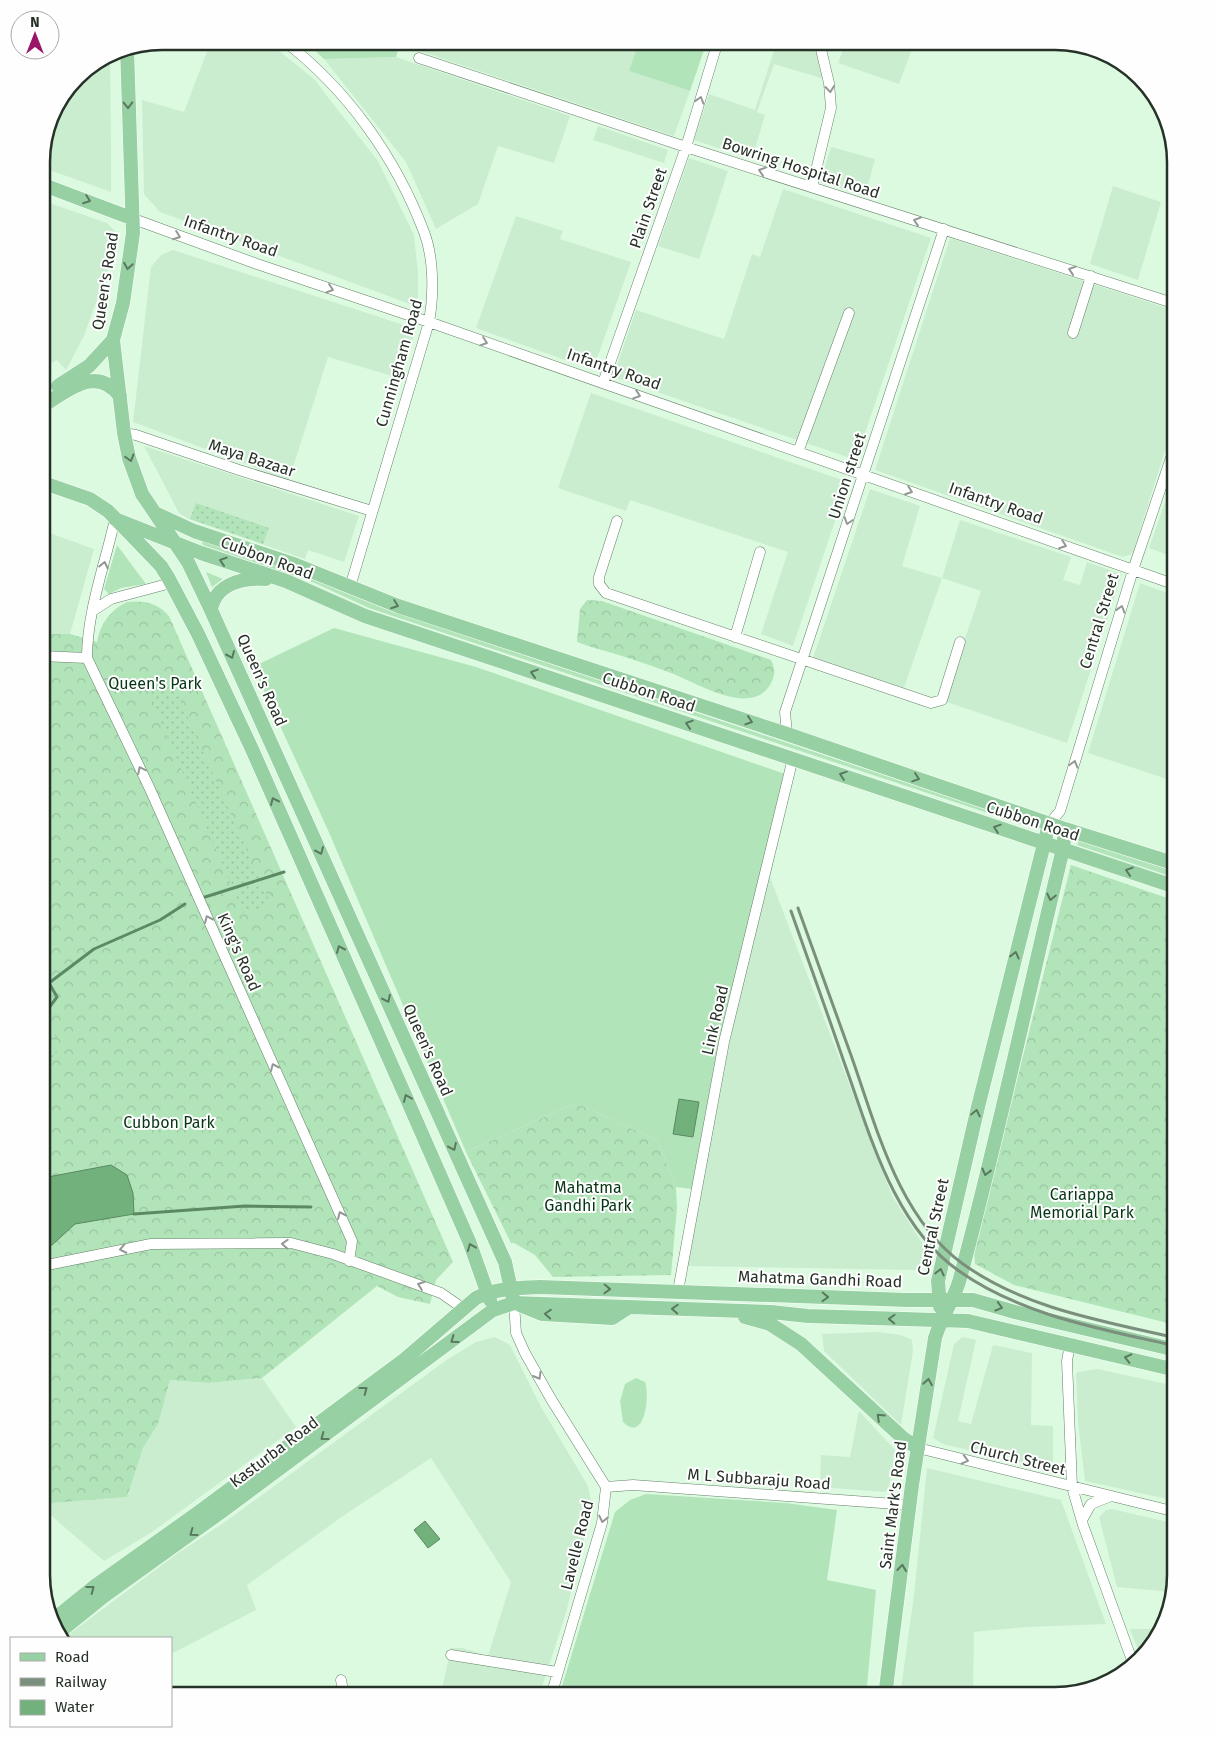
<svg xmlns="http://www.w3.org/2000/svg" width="1217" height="1737" viewBox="0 0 1217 1737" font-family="'Fira Sans',sans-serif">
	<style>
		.built { fill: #cbedcf }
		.grass { fill: #b2e4b9 }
		.forest { fill: url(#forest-crowns) }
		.wetland { fill: url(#wetland-marsh) }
		.garden { fill: url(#garden-dots) }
		.water { fill: #72b07c; stroke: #5b8a62 }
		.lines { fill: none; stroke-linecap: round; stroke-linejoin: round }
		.stream { stroke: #5b8a62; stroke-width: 3 }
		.minor-casing { stroke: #668069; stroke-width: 11 }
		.major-casing { stroke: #fff; stroke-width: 15 }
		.minor { stroke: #fff; stroke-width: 10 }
		.major { stroke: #97d1a3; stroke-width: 14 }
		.rail { stroke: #7b8f7d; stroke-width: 3 }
		.oneway { stroke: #929893 }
		.oneway2 { stroke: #59795f }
		.labels { text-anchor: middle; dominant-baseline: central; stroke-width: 4; stroke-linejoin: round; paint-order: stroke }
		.street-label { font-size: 16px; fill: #263127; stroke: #fefefe }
		.park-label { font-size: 16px; fill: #063614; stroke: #fefefe }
		.rim { fill: none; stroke: #263127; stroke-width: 2.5 }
	</style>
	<defs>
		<pattern id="forest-crowns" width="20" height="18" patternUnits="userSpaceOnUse" patternTransform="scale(1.25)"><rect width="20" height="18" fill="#b2e4b9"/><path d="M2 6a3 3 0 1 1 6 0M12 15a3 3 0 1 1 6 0" fill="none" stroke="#99c49f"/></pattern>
		<pattern id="wetland-marsh" width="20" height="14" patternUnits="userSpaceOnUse" patternTransform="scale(1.25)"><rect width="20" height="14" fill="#b2e4b9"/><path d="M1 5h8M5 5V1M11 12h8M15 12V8" fill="none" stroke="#99c49f"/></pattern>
		<pattern id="garden-dots" width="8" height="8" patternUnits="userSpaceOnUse" patternTransform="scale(1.25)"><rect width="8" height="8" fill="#b2e4b9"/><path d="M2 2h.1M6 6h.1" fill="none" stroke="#99c49f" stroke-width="1.8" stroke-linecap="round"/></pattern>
	</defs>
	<rect width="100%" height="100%" fill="#dcfae0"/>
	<path class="built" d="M 211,41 L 267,41 L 315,80 L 323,91 L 378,161 L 414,235 L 418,273 L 418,307 L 160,212 L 144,194 L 142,100 L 184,112 Z
		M 390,41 L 639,41 L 629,71 L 690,91 L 674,136 Z
		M 777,41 L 816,41 L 824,79 L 774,64 L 757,112 L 765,115 L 752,159 L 694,140 L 709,94 L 755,110 Z
		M 846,41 L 915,41 L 899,84 L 838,63 Z
		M 110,55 L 111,145 L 111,192 L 41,167 L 41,154 L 51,115 L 77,76 Z
		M 396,57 L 570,116 L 554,163 L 498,146 L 478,204 L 436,229 L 406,162 L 324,59 Z
		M 598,126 L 668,150 L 664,163 L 593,140 Z
		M 831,147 L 875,159 L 865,196 L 820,182 Z
		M 689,158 L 728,171 L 699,259 L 658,246 Z
		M 1113,186 L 1161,202 L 1138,280 L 1090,264 Z
		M 783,189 L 931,238 L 856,460 L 613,377 L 636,310 L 724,339 L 752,254 L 760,257 Z
		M 41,200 L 107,223 L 117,233 L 118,240 L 84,336 L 66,370 L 57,360 L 41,369 Z
		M 516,216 L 563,231 L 560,239 L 631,262 L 593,370 L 476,328 Z
		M 950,238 L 1176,311 L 1176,416 L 1133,552 L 1130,555 L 1123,557 L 875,470 Z
		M 173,250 L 416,329 L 399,378 L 328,357 L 289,480 L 133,422 L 151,267 L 161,255 Z
		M 591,393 L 848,482 L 793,646 L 761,634 L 788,552 L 630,500 L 626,511 L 558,488 Z
		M 144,446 L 359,516 L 344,562 L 308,550 L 305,559 L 189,519 L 179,513 Z
		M 1176,471 L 1176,558 L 1149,548 Z
		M 870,489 L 920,506 L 902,566 L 942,578 L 960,520 L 1071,557 L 1063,580 L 1080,585 L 1087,562 L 1122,574 L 1067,743 L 944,701 L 981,591 L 942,578 L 904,688 L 813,658 Z
		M 41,530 L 94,549 L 70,634 L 41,634 Z
		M 1140,583 L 1176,596 L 1176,782 L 1088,753 Z
		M 768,872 L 892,1196 L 926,1249 L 922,1263 L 915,1270 L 686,1266 L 727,1042 Z
		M 877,1332 L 901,1335 L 912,1340 L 913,1351 L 901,1425 L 824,1351 L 822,1334 Z
		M 495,1337 L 510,1345 L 541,1407 L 588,1486 L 592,1506 L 566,1613 L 539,1696 L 444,1696 L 441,1693 L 451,1648 L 463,1648 L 488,1656 L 511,1582 L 431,1458 L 343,1516 L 247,1585 L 256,1610 L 171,1654 L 171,1638 L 64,1638 L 178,1553 L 225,1522 L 448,1359 L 476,1342 Z
		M 963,1337 L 976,1340 L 958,1421 L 971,1424 L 993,1345 L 1032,1353 L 1031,1425 L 1053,1426 L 1053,1460 L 1051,1466 L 1045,1468 L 1023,1463 L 943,1444 L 933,1438 L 954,1344 Z
		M 1097,1369 L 1176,1386 L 1176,1501 L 1085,1481 L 1078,1423 L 1076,1374 L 1078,1372 Z
		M 262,1378 L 296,1427 L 152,1532 L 104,1561 L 41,1507 L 41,1504 L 127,1497 L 143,1448 L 158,1424 L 170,1380 L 208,1383 Z
		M 859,1411 L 895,1450 L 889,1488 L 885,1492 L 820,1487 L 821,1455 L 850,1457 Z
		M 927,1468 L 1061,1500 L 1106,1624 L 1027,1627 L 974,1632 L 973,1695 L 978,1696 L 900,1696 L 914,1595 Z
		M 1112,1509 L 1176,1524 L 1176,1576 L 1171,1592 L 1117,1587 L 1099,1517 L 1106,1510 Z
		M 1130,1629 L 1161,1629 L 1160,1635 L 1140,1655 Z"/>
	<path class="grass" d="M 305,41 L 390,41 L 400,44 L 396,57 L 324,59 Z
		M 639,41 L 707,41 L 690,91 L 629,71 Z
		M 205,541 L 318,579 L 383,608 L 1033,825 L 1033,828 L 369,608 L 315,583 L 203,545 L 202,542 Z
		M 117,545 L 146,584 L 121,588 L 109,594 L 104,589 Z
		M 206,572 L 223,579 L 212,587 Z
		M 334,628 L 476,667 L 785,774 L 722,1040 L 692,1189 L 676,1187 L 658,1141 L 576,1103 L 466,1152 L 327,828 L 253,667 Z
		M 1079,840 L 1176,872 L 1176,878 L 1077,845 Z
		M 636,1378 L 645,1382 C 650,1395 645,1444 623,1422 L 620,1401 L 625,1384 Z
		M 646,1494 L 786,1503 L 837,1510 L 827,1580 L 876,1590 L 866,1696 L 559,1696 L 615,1512 L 630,1500 Z"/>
	<path class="forest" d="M 587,600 L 602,601 L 771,660 C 776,670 775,676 770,685 C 751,716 700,685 676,675 C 664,670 652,666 640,662 C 619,654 598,650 577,642 L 580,609 Z
		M 127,602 C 144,600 158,603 169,616 L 453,1262 L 436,1280 L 430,1304 L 398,1297 L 377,1286 L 262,1378 L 208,1383 L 170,1380 L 158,1424 L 143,1448 L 127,1497 L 41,1504 L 41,634 L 70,634 L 97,642 C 100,624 110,610 127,602 Z
		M 1071,865 L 1176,901 L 1176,1325 L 1014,1285 L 975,1264 L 974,1251 Z
		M 576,1103 L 658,1141 L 676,1187 L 677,1208 L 671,1275 L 553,1277 L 535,1255 L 514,1243 L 511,1243 L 466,1152 Z"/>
	<path class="wetland" d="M 41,1014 L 51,1018 L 60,1048 L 42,1070 L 41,1077 Z"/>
	<path class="garden" d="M 196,503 L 269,528 L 263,544 L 190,519 Z
		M 158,684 L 169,684 L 174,686 L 271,904 L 244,914 L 149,695 L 150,691 Z"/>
	<path class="water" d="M 679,1099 L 699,1102 L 693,1137 L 673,1134 Z
		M 111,1165 L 127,1175 L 133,1193 L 134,1214 L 75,1224 L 52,1245 L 41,1246 L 41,1176 L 48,1177 Z
		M 425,1521 L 440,1539 L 428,1548 L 414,1530 Z"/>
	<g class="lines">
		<path class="stream" d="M 202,898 L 284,872
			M 41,1040 L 44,1037 L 45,1013 L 57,997 L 49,983 L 94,949 L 160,920 L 185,904
			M 134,1214 L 245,1206 L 311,1207"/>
		<defs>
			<path id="minor" d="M 284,41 C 347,89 396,158 424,232 C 434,258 434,295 429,322 L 350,587
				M 419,58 L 686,147 L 1176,304
				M 812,187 L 831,108 L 829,83 L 819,41
				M 131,218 L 257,264 L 429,322 L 1176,585
				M 1073,333 L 1091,276
				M 603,383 L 686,147 L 718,41
				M 124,433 L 136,435 L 239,470 L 372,511
				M 798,452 L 849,313
				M 115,519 C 105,564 87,612 87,658 L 149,787 L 352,1241 L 349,1261
				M 617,521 L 599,577 L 599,584 L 606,593 L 931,703 L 942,700 L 960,642
				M 94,610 L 111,599 L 171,583
				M 735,637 L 760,552
				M 41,656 L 87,658
				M 787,734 L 785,712 L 944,229
				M 1049,824 L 1060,811 L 1133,570 L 1176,443
				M 41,1264 L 52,1264 L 151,1244 L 291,1243 L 333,1254 L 441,1293 L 464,1309
				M 678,1291 L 724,1042 L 793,758
				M 514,1303 L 516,1333 L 525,1353 L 551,1399 L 606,1487 L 602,1523 L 551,1696
				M 1070,1344 L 1067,1361 L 1072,1487 L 1083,1525 L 1133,1663
				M 918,1448 L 1176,1512
				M 606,1487 L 633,1485 L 909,1505
				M 1082,1520 L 1091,1504 L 1111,1496
				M 451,1655 L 557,1672
				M 341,1680 L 344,1696
				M 226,1696 L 229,1694"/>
			<path id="major" d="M 127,48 L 133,233 L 123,303 L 113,340 L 124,433 L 129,458 L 142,494 L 188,562 L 211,610 L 505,1262 L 514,1303
				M 41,184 L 131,218
				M 58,386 L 89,366 L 113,340
				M 41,407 C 67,391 96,364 120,396
				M 41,482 L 90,499 L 108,511 L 161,566 L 169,579 L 198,634 L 251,747 L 405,1095 L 469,1241 L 490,1300
				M 157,514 L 194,531 L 296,565 L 398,606 L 787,734 L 1065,829 L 1176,864
				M 115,519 L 201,553 L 286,581 L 365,616 L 1176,887
				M 211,610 C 215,584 243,577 266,579
				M 520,1305 L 542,1314 L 612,1318 L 629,1307
				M 940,1307 L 938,1281 L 978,1107 L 1049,824
				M 745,1317 L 770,1324 L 801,1344 L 904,1439 L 918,1448
				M 53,1620 L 95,1586 L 199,1512 L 405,1359 L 476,1298 C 497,1288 518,1288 540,1287 L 907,1300 L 973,1300 L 1015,1312 L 1176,1350
				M 57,1634 L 104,1596 L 221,1512 L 493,1310 L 514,1303 L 771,1312 L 808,1316 L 968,1321 L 1176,1370
				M 885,1696 L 912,1485 L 935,1338 C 941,1318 953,1301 959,1282 C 998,1139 1028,993 1063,849 L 1065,829"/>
		</defs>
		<use href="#minor" class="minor-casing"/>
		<use href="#major" class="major-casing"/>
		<use href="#minor" class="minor"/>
		<use href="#major" class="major"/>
		<path class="rail" d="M 798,908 C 816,958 834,1008 852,1058 C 877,1129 899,1218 963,1264 C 1026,1309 1103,1321 1176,1338
			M 791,911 C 809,962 827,1012 844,1062 C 870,1134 893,1225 959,1271 C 1023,1316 1101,1329 1176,1346"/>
	</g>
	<defs><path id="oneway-chevron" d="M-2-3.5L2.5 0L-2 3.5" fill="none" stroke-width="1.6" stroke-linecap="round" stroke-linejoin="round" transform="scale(1.25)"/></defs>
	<g class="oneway">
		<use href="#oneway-chevron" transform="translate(830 89) rotate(83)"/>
		<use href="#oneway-chevron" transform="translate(700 100) rotate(-73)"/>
		<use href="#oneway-chevron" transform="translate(762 171) rotate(-162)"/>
		<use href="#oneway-chevron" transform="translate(917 221) rotate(-162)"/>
		<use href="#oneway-chevron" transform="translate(177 236) rotate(20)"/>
		<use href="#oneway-chevron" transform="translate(1072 270) rotate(-162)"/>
		<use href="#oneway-chevron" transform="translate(330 289) rotate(19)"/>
		<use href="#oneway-chevron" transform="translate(484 342) rotate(19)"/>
		<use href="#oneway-chevron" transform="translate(637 395) rotate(19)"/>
		<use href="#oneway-chevron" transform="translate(909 491) rotate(20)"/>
		<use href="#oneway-chevron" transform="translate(848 521) rotate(108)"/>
		<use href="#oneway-chevron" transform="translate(1063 545) rotate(20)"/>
		<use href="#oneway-chevron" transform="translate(104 565) rotate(-77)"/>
		<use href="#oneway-chevron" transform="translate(1121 609) rotate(-73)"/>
		<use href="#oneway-chevron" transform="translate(1074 764) rotate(-74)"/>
		<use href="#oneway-chevron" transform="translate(141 770) rotate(-116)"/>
		<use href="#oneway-chevron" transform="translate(208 919) rotate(-114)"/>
		<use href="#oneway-chevron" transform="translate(274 1067) rotate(-114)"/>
		<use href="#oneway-chevron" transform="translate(341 1215) rotate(-114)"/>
		<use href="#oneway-chevron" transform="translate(285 1244) rotate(-177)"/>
		<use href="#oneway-chevron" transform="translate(123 1249) rotate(168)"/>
		<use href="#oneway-chevron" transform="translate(421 1285) rotate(-160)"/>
		<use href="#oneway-chevron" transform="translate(538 1376) rotate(60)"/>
		<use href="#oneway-chevron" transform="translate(965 1460) rotate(15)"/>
		<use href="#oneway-chevron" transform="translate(603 1519) rotate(102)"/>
	</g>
	<g class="oneway2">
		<use href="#oneway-chevron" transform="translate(128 105) rotate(89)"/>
		<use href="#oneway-chevron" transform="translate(87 200) rotate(20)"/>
		<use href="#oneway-chevron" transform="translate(128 266) rotate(99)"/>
		<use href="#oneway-chevron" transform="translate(130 458) rotate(74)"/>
		<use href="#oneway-chevron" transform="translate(223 561) rotate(-162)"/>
		<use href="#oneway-chevron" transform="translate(395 605) rotate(20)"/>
		<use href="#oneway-chevron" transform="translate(231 655) rotate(66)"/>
		<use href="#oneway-chevron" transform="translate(534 673) rotate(-162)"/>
		<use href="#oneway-chevron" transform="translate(749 721) rotate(18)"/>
		<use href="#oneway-chevron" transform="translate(689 724) rotate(-162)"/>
		<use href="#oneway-chevron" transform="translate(843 775) rotate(-161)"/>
		<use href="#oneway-chevron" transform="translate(916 778) rotate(19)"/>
		<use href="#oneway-chevron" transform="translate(274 801) rotate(-114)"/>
		<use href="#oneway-chevron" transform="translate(997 828) rotate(-161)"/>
		<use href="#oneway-chevron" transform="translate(320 851) rotate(66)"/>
		<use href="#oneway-chevron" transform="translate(1129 871) rotate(-162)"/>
		<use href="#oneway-chevron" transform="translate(1051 897) rotate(103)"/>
		<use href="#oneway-chevron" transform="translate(340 949) rotate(-114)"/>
		<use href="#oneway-chevron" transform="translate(1015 955) rotate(-76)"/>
		<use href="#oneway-chevron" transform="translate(387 999) rotate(65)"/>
		<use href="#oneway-chevron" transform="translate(407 1098) rotate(-113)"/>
		<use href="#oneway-chevron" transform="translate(976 1113) rotate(-77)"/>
		<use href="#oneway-chevron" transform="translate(453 1147) rotate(65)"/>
		<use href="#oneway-chevron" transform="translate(986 1172) rotate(104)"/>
		<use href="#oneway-chevron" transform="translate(471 1247) rotate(-112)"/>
		<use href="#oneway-chevron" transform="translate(940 1272) rotate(-77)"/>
		<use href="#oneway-chevron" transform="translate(607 1289) rotate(2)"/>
		<use href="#oneway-chevron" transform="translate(825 1297) rotate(2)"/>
		<use href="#oneway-chevron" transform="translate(999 1307) rotate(16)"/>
		<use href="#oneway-chevron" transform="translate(675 1309) rotate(-177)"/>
		<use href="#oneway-chevron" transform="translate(548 1314) rotate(-176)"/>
		<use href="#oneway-chevron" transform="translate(892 1319) rotate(-178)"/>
		<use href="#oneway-chevron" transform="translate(454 1340) rotate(144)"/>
		<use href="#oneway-chevron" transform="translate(1128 1358) rotate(-166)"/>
		<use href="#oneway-chevron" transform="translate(928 1382) rotate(-81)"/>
		<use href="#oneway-chevron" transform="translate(364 1390) rotate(-37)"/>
		<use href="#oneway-chevron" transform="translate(880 1417) rotate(-137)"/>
		<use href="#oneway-chevron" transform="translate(324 1437) rotate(143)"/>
		<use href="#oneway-chevron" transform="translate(193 1533) rotate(144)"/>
		<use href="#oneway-chevron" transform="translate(902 1568) rotate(-84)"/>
		<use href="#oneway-chevron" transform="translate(91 1589) rotate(-37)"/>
	</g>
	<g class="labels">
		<g class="street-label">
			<text transform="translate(801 168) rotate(18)">Bowring Hospital Road</text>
			<text transform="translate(648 208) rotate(-71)">Plain Street</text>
			<text transform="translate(231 236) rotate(19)">Infantry Road</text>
			<text transform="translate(105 281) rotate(-81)">Queen's Road</text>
			<text transform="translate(399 363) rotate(-74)">Cunningham Road</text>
			<text transform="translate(614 369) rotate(19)">Infantry Road</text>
			<text transform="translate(252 458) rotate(18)">Maya Bazaar</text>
			<text transform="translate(847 476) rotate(-72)">Union street</text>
			<text transform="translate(996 503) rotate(19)">Infantry Road</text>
			<text transform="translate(267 558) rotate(20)">Cubbon Road</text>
			<text transform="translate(1099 621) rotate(-73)">Central Street</text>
			<text transform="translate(262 680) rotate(66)">Queen's Road</text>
			<text transform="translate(649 692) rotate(18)">Cubbon Road</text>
			<text transform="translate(1033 821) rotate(18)">Cubbon Road</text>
			<text transform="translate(239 952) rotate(66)">King's Road</text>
			<text transform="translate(715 1020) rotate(-77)">Link Road</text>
			<text transform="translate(428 1050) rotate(66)">Queen's Road</text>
			<text transform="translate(933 1227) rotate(-78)">Central Street</text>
			<text transform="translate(820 1279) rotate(2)">Mahatma Gandhi Road</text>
			<text transform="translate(274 1452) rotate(-37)">Kasturba Road</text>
			<text transform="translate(1018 1458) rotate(14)">Church Street</text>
			<text transform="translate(759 1479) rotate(4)">M L Subbaraju Road</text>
			<text transform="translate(893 1505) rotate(-83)">Saint Mark's Road</text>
			<text transform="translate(577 1545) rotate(-76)">Lavelle Road</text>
		</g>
		<g class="park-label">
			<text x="155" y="683">Queen's Park</text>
			<text x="169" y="1122">Cubbon Park</text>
			<text x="588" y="1187">Mahatma<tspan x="588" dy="18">Gandhi Park</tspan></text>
			<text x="1082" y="1194">Cariappa<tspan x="1082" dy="18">Memorial Park</tspan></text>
		</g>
	</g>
	<path d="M0 0H1217V1737H0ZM162 50H1055A112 112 0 0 1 1167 162V1575A112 112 0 0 1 1055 1687H162A112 112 0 0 1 50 1575V162A112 112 0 0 1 162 50Z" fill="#fefefe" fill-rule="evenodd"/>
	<path class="rim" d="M162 50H1055A112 112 0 0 1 1167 162V1575A112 112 0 0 1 1055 1687H162A112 112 0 0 1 50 1575V162A112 112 0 0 1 162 50Z"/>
	<rect x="10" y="1637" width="162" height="90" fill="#fefefe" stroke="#a8aca8"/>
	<rect x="20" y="1653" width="25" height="8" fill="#97d1a3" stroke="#a8aca8"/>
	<text x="55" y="1662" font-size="15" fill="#263127">Road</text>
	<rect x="20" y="1678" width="25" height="8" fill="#7b8f7d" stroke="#a8aca8"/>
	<text x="55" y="1687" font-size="15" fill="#263127">Railway</text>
	<rect x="20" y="1700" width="25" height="15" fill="#72b07c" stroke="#a8aca8"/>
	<text x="55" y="1712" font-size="15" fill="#263127">Water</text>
	<g transform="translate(35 35)"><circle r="24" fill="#fefefe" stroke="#a8aca8"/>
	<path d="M0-4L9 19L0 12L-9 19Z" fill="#9a1568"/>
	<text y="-8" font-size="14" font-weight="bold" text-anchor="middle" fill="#263127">N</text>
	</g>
</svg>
